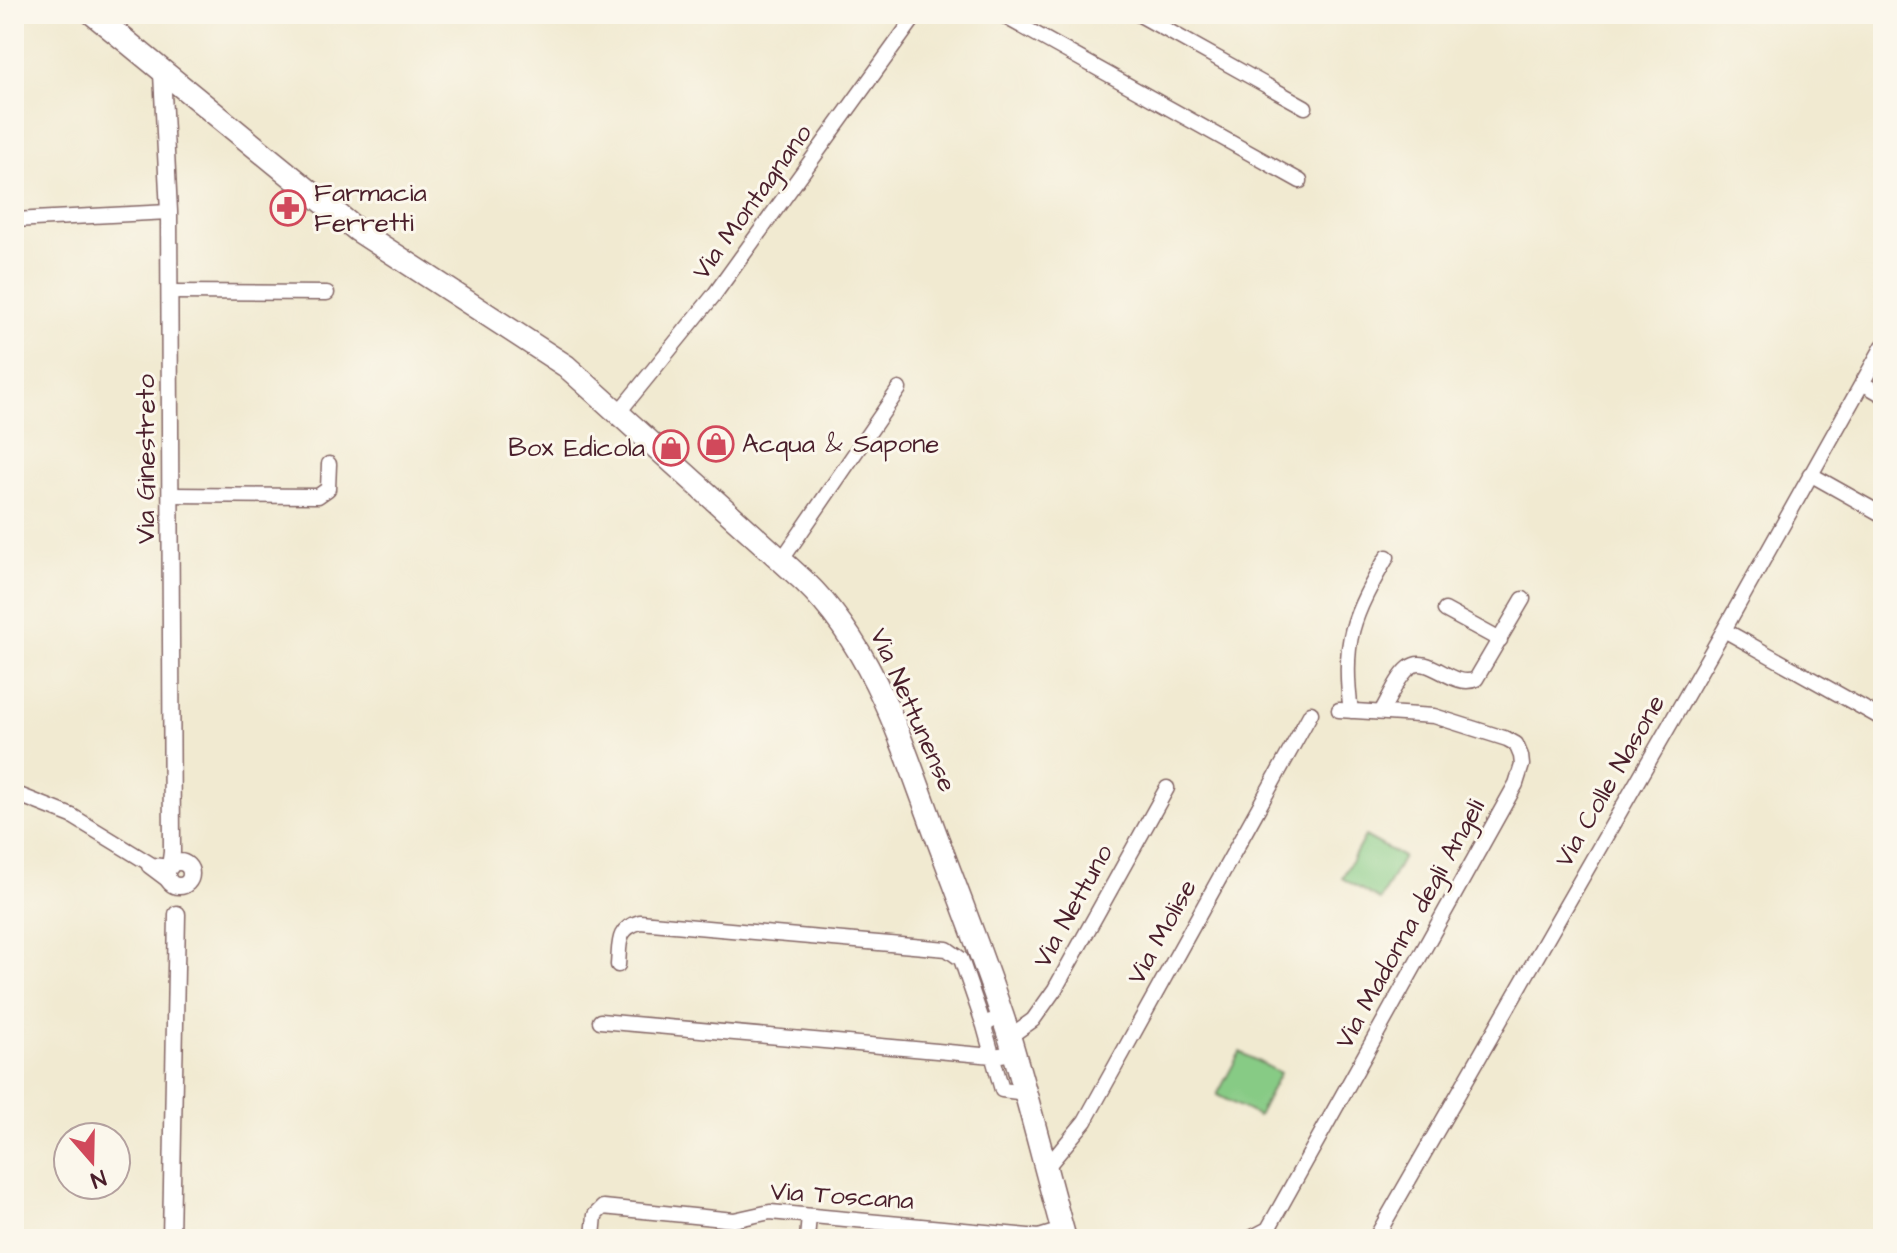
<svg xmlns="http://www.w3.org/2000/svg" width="1897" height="1253" viewBox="0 0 1897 1253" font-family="'Architects Daughter',sans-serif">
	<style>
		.green { fill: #87cb85; stroke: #687558; stroke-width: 2 }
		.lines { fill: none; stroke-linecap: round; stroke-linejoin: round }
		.minor-casing { stroke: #846665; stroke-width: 17 }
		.tertiary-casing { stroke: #846665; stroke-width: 19 }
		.primary-casing { stroke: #846665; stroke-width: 25 }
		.minor { stroke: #fff; stroke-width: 14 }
		.tertiary { stroke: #fff; stroke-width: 16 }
		.primary { stroke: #fff; stroke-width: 22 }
		.labels { text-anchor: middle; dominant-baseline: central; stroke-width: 6; stroke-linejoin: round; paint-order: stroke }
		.poi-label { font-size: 26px; fill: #4a1f2b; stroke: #fbf7ec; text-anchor: start }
		.street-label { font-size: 26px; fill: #4a1f2b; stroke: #fbf7ec }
	</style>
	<rect width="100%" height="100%" fill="#fbf7ec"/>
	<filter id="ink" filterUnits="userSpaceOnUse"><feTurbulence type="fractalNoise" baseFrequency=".0125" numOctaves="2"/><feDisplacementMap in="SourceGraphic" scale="16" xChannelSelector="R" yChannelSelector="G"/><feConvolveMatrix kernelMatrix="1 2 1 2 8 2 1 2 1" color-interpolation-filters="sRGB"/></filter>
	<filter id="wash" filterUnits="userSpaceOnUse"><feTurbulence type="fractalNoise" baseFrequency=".006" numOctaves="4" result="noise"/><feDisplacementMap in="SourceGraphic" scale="32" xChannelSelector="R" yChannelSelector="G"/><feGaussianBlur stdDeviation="1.8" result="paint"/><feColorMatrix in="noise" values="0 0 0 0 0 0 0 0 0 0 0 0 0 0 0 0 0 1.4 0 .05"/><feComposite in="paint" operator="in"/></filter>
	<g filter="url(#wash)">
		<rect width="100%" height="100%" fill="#f1ead1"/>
		<path class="green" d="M 1365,836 L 1403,857 L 1380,900 L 1342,878 Z
			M 1240,1052 L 1280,1073 L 1258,1116 L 1217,1095 Z"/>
	</g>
	<g filter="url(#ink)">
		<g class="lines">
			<defs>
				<path id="minor" d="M 1000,14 L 1300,181
					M 1138,14 L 1305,107
					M 14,220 L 169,212
					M 170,292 L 327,293
					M 1862,383 L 1883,395
					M 619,412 L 714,295 L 917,14
					M 1810,474 L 1883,515
					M 171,495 L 318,496 L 328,489 L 329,464
					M 781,561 L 899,389
					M 1445,610 L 1500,640
					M 1724,630 L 1883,719
					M 1351,711 C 1341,641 1353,616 1387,557
					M 1381,712 C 1389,699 1397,678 1409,668 C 1428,652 1453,690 1476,679 L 1523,599
					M 14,793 L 72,816 L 152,865 L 170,867
					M 149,866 L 169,881
					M 618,965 C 620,943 616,929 640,922 L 947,949 L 961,959 L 984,1026
					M 600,1021 L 993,1056 L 1014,1053
					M 991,1021 L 984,1026 L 1002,1090 L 1026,1093
					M 1009,1037 L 1033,1020 L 1055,989 L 1167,788
					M 1047,1167 L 1085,1121 L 1311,713
					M 593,1237 L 595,1215 L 603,1207 L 734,1220 L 770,1212 L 1039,1237 L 1062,1230
					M 807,1239 L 809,1216
					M 1249,1239 L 1268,1229 L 1516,784 L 1522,765 L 1521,756 L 1516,744 L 1507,739 L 1434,716 L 1339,710
					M 1375,1239 L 1724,630 L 1883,346"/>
				<path id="tertiary" d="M 162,73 L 169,212 L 172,852 L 170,867
					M167 874a12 12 0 1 1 24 0a12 12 0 1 1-24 0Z
					M 171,1239 L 177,914"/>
				<path id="primary" d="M 93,14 L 357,230 L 566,366 L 804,581 C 872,646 901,740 933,827 C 959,897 987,967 1010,1039 C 1030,1105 1046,1172 1065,1239"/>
			</defs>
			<use href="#minor" class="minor-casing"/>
			<use href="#tertiary" class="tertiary-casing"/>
			<use href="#primary" class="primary-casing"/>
			<use href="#minor" class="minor"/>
			<use href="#tertiary" class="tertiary"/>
			<use href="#primary" class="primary"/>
		</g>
	</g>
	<defs>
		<symbol id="pharmacy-ring" viewBox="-11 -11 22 22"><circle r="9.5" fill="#fbf7ec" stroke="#d1495b" stroke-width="1.5"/><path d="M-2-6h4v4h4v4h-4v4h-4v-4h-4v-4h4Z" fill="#d1495b"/></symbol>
		<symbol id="shop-ring" viewBox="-11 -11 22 22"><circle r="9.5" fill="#fbf7ec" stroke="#d1495b" stroke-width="1.5"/><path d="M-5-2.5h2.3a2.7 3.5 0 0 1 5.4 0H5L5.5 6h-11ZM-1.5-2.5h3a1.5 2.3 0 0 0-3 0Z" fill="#d1495b"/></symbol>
	</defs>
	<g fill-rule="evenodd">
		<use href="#pharmacy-ring" x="268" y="188" width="40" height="40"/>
		<use href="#shop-ring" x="696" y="424" width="40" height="40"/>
		<use href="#shop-ring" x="651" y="428" width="40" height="40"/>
	</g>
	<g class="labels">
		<g class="poi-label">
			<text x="314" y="193">Farmacia<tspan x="314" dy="30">Ferretti</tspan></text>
			<text x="742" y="444">Acqua &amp; Sapone</text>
			<text x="645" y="448" text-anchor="end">Box Edicola</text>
		</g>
		<g class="street-label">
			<text transform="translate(752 202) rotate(-54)">Via Montagnano</text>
			<text transform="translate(146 459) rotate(-90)">Via Ginestreto</text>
			<text transform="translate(913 710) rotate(66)">Via Nettunense</text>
			<text transform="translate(1610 781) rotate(-60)">Via Colle Nasone</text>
			<text transform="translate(1073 906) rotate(-61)">Via Nettuno</text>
			<text transform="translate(1410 924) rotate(-61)">Via Madonna degli Angeli</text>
			<text transform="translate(1162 932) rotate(-61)">Via Molise</text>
			<text transform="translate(842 1196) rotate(4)">Via Toscana</text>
		</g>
	</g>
	<rect width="1897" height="1253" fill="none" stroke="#fbf7ec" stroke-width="48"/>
	<g transform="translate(92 1161) rotate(160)"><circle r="38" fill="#fbf7ec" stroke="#b4a19f" stroke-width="2"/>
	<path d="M0-6L14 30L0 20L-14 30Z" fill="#d1495b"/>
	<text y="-12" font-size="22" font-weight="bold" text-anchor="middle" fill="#4a1f2b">N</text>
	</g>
</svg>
